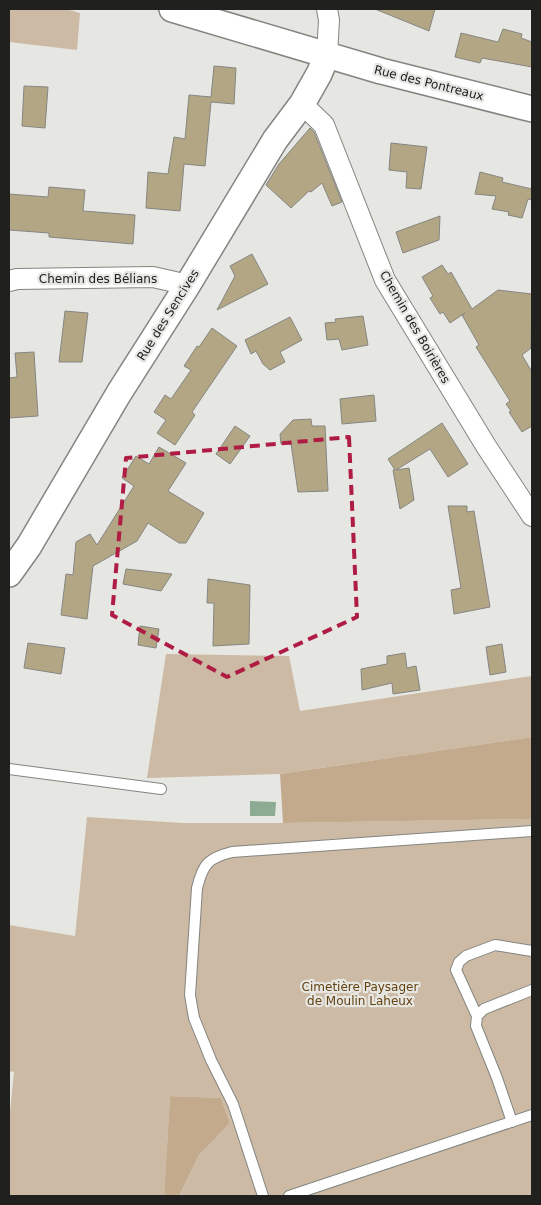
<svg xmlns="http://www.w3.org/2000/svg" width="541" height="1205" viewBox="0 0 541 1205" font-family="'DejaVu Sans',sans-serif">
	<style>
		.green { fill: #ccbaa4 }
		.forest { fill: #c3aa8d }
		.water { fill: #8cab92 }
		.building { fill: #b2a684; stroke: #868582 }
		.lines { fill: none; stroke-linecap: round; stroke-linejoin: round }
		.service-casing { stroke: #848581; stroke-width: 12 }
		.minor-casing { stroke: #848581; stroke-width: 22 }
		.tertiary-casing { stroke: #848581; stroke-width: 28 }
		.service { stroke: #fff; stroke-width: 10 }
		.minor { stroke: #fff; stroke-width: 20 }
		.tertiary { stroke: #fff; stroke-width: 25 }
		.marked { fill: none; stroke: #b01d44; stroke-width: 4; stroke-dasharray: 10 6; stroke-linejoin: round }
		.labels { text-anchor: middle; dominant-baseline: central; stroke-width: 4.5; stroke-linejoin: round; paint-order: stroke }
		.street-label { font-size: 12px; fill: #20201f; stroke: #e6e7e3 }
		.park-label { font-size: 12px; fill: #64410e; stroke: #e6e7e3 }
	</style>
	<rect width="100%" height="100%" fill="#e6e7e3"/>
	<path class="green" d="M 9,9 L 66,9 L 80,13 L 77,50 L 9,42 Z
		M 166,654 L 289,656 L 300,711 L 532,676 L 532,737 L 280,774 L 147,778 Z
		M 87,817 L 183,823 L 283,823 L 532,819 L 532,1196 L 179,1196 L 199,1155 L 230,1123 L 221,1098 L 170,1096 L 164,1196 L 9,1196 L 9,1122 L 14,1072 L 9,1071 L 9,925 L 75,936 Z"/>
	<path class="forest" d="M 532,737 L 532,819 L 283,823 L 280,774 Z
		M 170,1096 L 221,1098 L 230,1123 L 199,1155 L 179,1196 L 164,1196 Z"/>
	<path class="water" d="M 250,801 L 276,802 L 275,816 L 250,816 Z"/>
	<path class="building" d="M 375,9 L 435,9 L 429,31 Z
		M 503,29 L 522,34 L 521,38 L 532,42 L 532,67 L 482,58 L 480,63 L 455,57 L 461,33 L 498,42 Z
		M 214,66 L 236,68 L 234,104 L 211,102 L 205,166 L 184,164 L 180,211 L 146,208 L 148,172 L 168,174 L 174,137 L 185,139 L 189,95 L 211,97 Z
		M 24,86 L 48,87 L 45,128 L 22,126 Z
		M 310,128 L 314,132 L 342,202 L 332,206 L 322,183 L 311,192 L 309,191 L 291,208 L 266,185 L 279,164 Z
		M 391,143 L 427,147 L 421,189 L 406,188 L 407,172 L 389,170 Z
		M 480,172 L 503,178 L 502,182 L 532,189 L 532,200 L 528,199 L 522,218 L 508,215 L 509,212 L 492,209 L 496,196 L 475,194 Z
		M 49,187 L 85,190 L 83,211 L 135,215 L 133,244 L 49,237 L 49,233 L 9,230 L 9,194 L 48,197 Z
		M 440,216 L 439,240 L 403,253 L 396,232 Z
		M 252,254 L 268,284 L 217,310 L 235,276 L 230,266 Z
		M 442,265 L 448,274 L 451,272 L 472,309 L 498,290 L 532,294 L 531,348 L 522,355 L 532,372 L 532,426 L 522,432 L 509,412 L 511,411 L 506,404 L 510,401 L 476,347 L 479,345 L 462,315 L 465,313 L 450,323 L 443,312 L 440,314 L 430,298 L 433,296 L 422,277 Z
		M 65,311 L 88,313 L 82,362 L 59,362 Z
		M 363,316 L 368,345 L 342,350 L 339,339 L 327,340 L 325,323 L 336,322 L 335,319 Z
		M 290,317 L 302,340 L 280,352 L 285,362 L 270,370 L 263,364 L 256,351 L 251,354 L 245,340 Z
		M 212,328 L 237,346 L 192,412 L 195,415 L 175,445 L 157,433 L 166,420 L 154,412 L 165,395 L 171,399 L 191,370 L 184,366 L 197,346 L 199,347 Z
		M 34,352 L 38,416 L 9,418 L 9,378 L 17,377 L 15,353 Z
		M 374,395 L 376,421 L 342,424 L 340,399 Z
		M 311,419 L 312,426 L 325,426 L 328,491 L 298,492 L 291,444 L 281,444 L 280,434 L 293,420 Z
		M 442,423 L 468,464 L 448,477 L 430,449 L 396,470 L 409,468 L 414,500 L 400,509 L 393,470 L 395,470 L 388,459 Z
		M 235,426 L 250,436 L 230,464 L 216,454 Z
		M 159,447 L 186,463 L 168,491 L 204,513 L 186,543 L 179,543 L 148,523 L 137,541 L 93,566 L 87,619 L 61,615 L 66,574 L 73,575 L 76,542 L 90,534 L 97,545 L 134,486 L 122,478 L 136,456 L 149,464 Z
		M 448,506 L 467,506 L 467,512 L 474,511 L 490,607 L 454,614 L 451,590 L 461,588 Z
		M 126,569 L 172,574 L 161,591 L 123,584 Z
		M 208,579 L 250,585 L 249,644 L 213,646 L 214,603 L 207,603 Z
		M 140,626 L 159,629 L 156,648 L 138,645 Z
		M 28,643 L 65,648 L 61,674 L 24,668 Z
		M 502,644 L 506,672 L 490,675 L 486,647 Z
		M 405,653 L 407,668 L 416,666 L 420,690 L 393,694 L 392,683 L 362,690 L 361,669 L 387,664 L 387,656 Z"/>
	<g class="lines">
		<defs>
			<path id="service" d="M 9,769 L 161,789
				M 477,1016 L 456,970 L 459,962 L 466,956 L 495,945 L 532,951
				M 512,1122 L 497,1078 L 476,1026 L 477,1016 L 484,1009 L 532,990
				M 263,1196 L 233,1104 L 211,1060 L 194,1018 L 190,995 L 197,888 C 203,864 208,858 232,852 L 532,831
				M 289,1196 L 532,1115"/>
			<path id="minor" d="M 327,55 L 329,20 L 327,9
				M 302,104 L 324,125 L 385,280 L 486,446 L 532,516
				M 9,281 L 17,279 L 153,277 L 175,282 L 187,286"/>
			<path id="tertiary" d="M 172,9 L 381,71 L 532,109
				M 9,574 L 29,546 L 119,393 L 187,286 L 275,140 L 302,104 L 319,74 L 327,55"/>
		</defs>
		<use href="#service" class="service-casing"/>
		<use href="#minor" class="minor-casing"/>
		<use href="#tertiary" class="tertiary-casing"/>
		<use href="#service" class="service"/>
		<use href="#minor" class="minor"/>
		<use href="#tertiary" class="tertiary"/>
	</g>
	<path class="marked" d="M 349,437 L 357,617 L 227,677 L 112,615 L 126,458 Z"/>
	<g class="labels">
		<g class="street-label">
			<text transform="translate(429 83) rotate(14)">Rue des Pontreaux</text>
			<text x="98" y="279">Chemin des Bélians</text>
			<text transform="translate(168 315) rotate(-58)">Rue des Sencives</text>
			<text transform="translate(415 327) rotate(60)">Chemin des Boirières</text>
		</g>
		<g class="park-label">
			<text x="360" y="987">Cimetière Paysager<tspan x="360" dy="14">de Moulin Laheux</tspan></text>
		</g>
	</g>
	<rect width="541" height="1205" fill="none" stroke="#20201f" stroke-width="20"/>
</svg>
